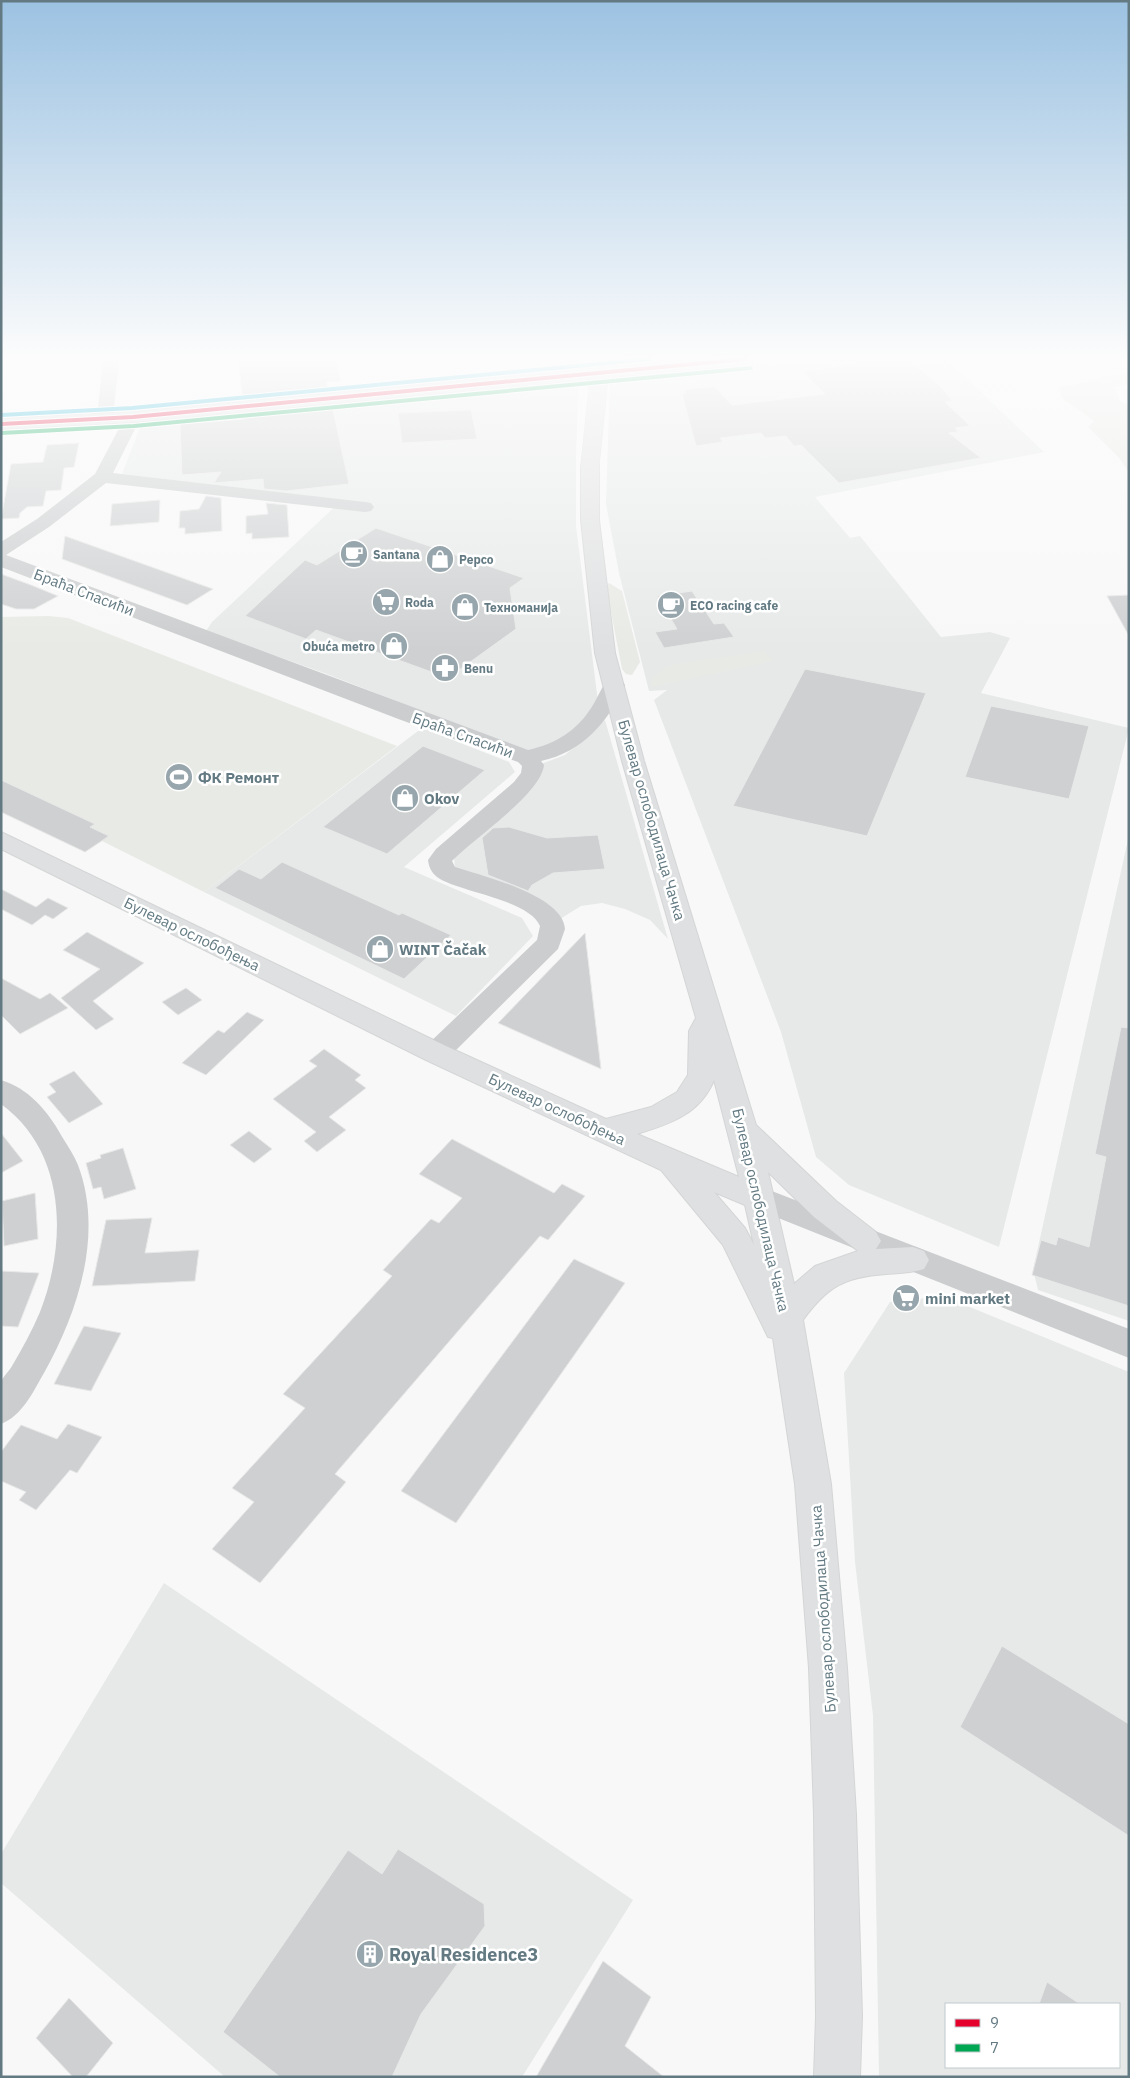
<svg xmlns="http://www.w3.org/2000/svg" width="1130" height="2078" viewBox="0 0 1130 2078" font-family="'IBM Plex Sans',sans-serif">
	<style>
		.built { fill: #e7e9e9; fill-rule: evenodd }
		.green { fill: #e8eae5 }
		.building { fill: #ced0d1; stroke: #e8e8e8 }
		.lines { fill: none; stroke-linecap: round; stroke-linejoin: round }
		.major-casing { stroke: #d4d5d6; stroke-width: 2 }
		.minor { fill: #cbcdce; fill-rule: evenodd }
		.major { fill: #dfe0e1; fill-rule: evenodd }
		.major-bridge-casing { stroke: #d4d5d6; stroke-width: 19; stroke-linecap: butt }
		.major-bridge { stroke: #dfe0e1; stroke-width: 18 }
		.bus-1-casing { stroke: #fff; stroke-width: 6 }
		.bus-2-casing { stroke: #fff; stroke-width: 6 }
		.bus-3-casing { stroke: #fff; stroke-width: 6 }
		.bus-1 { stroke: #e4002b; stroke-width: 4 }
		.bus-2 { stroke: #00a651; stroke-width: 4 }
		.bus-3 { stroke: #00a9ce; stroke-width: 4 }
		.labels { text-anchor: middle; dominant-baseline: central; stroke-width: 5; stroke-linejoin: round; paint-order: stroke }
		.far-poi-label { font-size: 12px; font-weight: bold; fill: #637a83; stroke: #fff; text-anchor: start }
		.street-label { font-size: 15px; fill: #637a83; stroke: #fff }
		.poi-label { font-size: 15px; font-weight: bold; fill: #637a83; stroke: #fff; text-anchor: start }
		.near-poi-label { font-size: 18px; font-weight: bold; fill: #637a83; stroke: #fff; text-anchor: start }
	</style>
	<rect width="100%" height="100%" fill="#f8f8f8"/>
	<path class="built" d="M 790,359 L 946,359 L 1044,452 L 815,497 L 850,538 L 860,536 L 941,637 L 990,632 L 1010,638 L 981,693 L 1129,728 L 999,1247 L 849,1185 L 816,1157 L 781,1032 L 654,700 L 667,690 L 649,691 L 619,573 L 606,504 L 610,379 Z
		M 579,382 L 576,453 L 576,526 L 598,702 L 582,721 L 559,743 L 526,751 L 324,673 L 206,631 L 212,622 L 342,500 L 122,474 L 142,422 Z
		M 605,720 L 668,939 L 650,920 L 625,909 L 602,903 L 581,906 L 560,919 L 455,869 L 454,856 L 541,764 L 565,755 Z
		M 422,728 L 509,762 L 515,772 L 404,867 L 522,918 L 533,936 L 456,1016 L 204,892 Z
		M 1129,835 L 1129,1321 L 1038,1290 L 1033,1270 Z
		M 943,1296 L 1129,1372 L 1129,2077 L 879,2077 L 873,1716 L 855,1562 L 844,1373 L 890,1302 ZM 946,2004 L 1119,2004 L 1119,2067 L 946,2067 Z
		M 164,1583 L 633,1900 L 522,2077 L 225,2077 L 1,1883 L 1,1854 Z"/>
	<path class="green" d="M 1129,373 L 1129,384 L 1114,387 L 1120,401 L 1129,405 L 1129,473 L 1120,459 L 1088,427 L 1094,421 L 1062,398 L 1059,387 C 1083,384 1104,376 1129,373 Z
		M 609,583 L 622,591 L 640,662 L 632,675 L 626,674 L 622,669 L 606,586 Z
		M 48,616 L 68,618 L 397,746 L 204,892 L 102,841 L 85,852 L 1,808 L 1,617 Z
		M 764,651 L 773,661 L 651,687 L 652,678 L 666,667 L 675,664 Z"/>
	<path class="building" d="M 238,360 L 336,360 L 341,381 L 326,382 L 329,392 L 243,400 Z
		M 850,360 L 909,360 L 938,384 L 953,401 L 945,402 L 970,426 L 955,428 L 958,432 L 949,433 L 981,458 L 839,483 L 801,445 L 794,446 L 786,436 L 765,438 L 761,433 L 720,438 L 723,442 L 696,446 L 682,394 L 686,393 L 683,390 L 714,386 L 732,405 L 825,394 L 802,371 L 856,364 Z
		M 332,405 L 349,484 L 286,491 L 264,489 L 263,479 L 214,483 L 221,472 L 182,475 L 180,424 L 245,419 L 245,413 Z
		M 471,410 L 477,439 L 402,443 L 398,413 Z
		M 79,443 L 74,467 L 64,468 L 61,490 L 46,491 L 43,506 L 27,507 L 20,513 L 19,518 L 1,519 L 11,464 L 43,462 L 47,445 Z
		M 206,496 L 221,498 L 222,531 L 185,534 L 185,528 L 179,528 L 180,511 L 199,509 Z
		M 160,500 L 159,522 L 110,526 L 112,504 Z
		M 266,503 L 287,505 L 289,537 L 252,539 L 252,533 L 246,534 L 246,516 L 268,514 Z
		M 376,528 L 524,578 L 510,588 L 516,629 L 448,678 L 316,630 L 306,639 L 245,616 L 305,560 L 317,565 Z
		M 65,536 L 213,589 L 187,605 L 62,559 Z
		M 1,574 L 31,585 L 58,596 L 34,609 L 16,609 L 1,604 Z
		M 692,591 L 714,624 L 724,623 L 734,637 L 664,648 L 655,632 L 677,629 L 657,596 Z
		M 1129,595 L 1129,636 L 1107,596 Z
		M 805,669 L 926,693 L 867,836 L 733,806 Z
		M 991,706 L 1089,726 L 1069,799 L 965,777 Z
		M 423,746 L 485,770 L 387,854 L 323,827 Z
		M 1,780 L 95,824 L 90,827 L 109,836 L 85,852 L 1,812 Z
		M 509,827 L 547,838 L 598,835 L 605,869 L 553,873 L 532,885 L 528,891 L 488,875 L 482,838 L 493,828 Z
		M 282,862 L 399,915 L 402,913 L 451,935 L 404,979 L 215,888 L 239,869 L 261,879 Z
		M 1,889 L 36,907 L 48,898 L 68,908 L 53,919 L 45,915 L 32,925 L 1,909 Z
		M 87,932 L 144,963 L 93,1001 L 114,1019 L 96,1030 L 61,998 L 100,969 L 63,950 Z
		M 585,933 L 601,1069 L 498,1023 Z
		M 1,978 L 40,999 L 50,993 L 68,1008 L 20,1034 L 1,1015 Z
		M 186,988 L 202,1000 L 178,1015 L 162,1002 Z
		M 247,1012 L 264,1020 L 206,1075 L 182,1063 L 218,1030 L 224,1033 Z
		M 1121,1027 L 1129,1028 L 1129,1306 L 1032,1275 L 1041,1240 L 1056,1245 L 1058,1237 L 1089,1247 L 1106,1157 L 1095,1154 Z
		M 324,1049 L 361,1075 L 355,1080 L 366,1088 L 329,1117 L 346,1130 L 317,1152 L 304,1141 L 316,1132 L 273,1099 L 317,1066 L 309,1061 Z
		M 74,1071 L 103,1104 L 69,1123 L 47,1097 L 56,1092 L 49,1084 Z
		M 249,1131 L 272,1149 L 254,1163 L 230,1145 Z
		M 1,1133 L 23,1161 L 1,1173 Z
		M 452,1139 L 554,1193 L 562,1184 L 585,1196 L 548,1240 L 540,1236 L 335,1474 L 346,1482 L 260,1583 L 212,1549 L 254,1502 L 232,1488 L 305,1408 L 283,1394 L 392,1276 L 383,1270 L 431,1219 L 439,1223 L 462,1198 L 419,1174 Z
		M 123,1148 L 136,1189 L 104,1199 L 101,1187 L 93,1189 L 86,1163 L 101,1158 L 100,1155 Z
		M 35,1193 L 38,1239 L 4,1246 L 2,1201 Z
		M 152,1218 L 145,1253 L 199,1250 L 195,1281 L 92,1286 L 106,1220 Z
		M 574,1259 L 625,1283 L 456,1523 L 401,1491 Z
		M 1,1271 L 39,1273 L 18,1327 L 1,1326 Z
		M 84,1326 L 121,1333 L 91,1391 L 54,1384 Z
		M 68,1424 L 102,1437 L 77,1473 L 70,1470 L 36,1510 L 19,1500 L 26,1492 L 1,1481 L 1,1452 L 21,1425 L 57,1439 Z
		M 1002,1646 L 1129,1724 L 1129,1836 L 960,1727 Z
		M 398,1849 L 484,1904 L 485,1926 L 421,2014 L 392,2077 L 280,2077 L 223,2032 L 348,1850 L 382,1874 Z
		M 603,1961 L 651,1997 L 625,2046 L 664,2077 L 536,2077 Z
		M 1047,1982 L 1080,2004 L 1039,2004 Z
		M 69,1998 L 113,2043 L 86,2077 L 73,2077 L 36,2038 Z"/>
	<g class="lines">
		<defs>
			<path id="major" d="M 696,359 L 757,359 L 750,364 L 133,422 L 1,429 L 1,419 L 133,412 Z
				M 590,460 L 596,461 L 599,465 L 599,520 L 615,653 L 644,761 L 756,1125 L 836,1201 L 876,1232 L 881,1241 L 876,1249 L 913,1247 L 924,1251 L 929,1260 L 924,1269 C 911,1273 899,1273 886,1274 C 844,1277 827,1287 803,1320 L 831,1484 L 847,1668 L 856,1814 L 862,2016 L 860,2077 L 814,2077 L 816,2016 L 814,1814 L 809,1668 L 795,1484 L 773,1338 L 768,1337 L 723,1245 L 661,1170 L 426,1060 L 1,849 L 1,832 L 446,1046 L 606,1119 L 651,1107 L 677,1092 L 688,1075 L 689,1031 L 696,1018 L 622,761 L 595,653 L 581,520 L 581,465 L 584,461 ZM 714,1080 L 739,1177 L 637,1134 C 670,1124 700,1114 714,1080 ZM 768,1172 L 814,1217 L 858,1251 L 815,1266 L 794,1284 ZM 714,1192 L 745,1205 L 754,1245 L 745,1228 Z"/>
		</defs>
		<use href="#major" class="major-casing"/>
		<path class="minor" d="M 103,359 L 119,359 L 113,418 L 105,423 L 97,418 Z
			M 611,359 L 627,359 L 622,377 L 612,377 L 609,374 Z
			M 133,412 L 141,417 L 113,473 L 365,502 L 371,503 L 374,507 L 371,511 L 365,512 L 106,483 L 49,527 L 6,555 L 528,750 C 556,744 578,730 593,705 C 598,697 601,688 607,681 L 614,679 L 621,681 L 625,685 C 608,722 583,752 541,761 L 544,765 C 541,794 474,838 452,861 L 455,867 C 482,876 563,895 565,929 L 558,949 L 446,1060 L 436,1063 L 426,1060 L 422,1053 L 426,1046 L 537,940 L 540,926 C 529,899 457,892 437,877 C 431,872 429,867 428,860 L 436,849 L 514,782 L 521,773 L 522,766 L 518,762 L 401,720 L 1,567 L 1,542 L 37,519 L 95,474 L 125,417 Z
			M 1,1080 C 28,1088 48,1111 61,1135 C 67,1145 74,1155 78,1165 C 104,1234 78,1312 44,1373 C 33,1392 22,1416 1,1424 C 1,1412 0,1394 1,1382 C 3,1377 9,1371 12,1366 C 22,1349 32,1331 40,1312 C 67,1243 67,1152 1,1104 Z
			M 759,1186 L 1129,1329 L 1129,1358 L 748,1206 L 744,1198 L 748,1190 Z"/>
		<use href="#major" class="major"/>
		<defs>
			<path id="major-bridge" d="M 590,465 L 601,359"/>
		</defs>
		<use href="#major-bridge" class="major-bridge-casing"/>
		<use href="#major-bridge" class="major-bridge"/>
		<defs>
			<path id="bus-1" d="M 1,424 L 133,417 L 745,359"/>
			<path id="bus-2" d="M 1,433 L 134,426 L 751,368"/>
			<path id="bus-3" d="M 1,415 L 132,408 L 651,359"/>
		</defs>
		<use href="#bus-1" class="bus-1-casing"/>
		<use href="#bus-2" class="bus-2-casing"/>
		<use href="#bus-3" class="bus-3-casing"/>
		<use href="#bus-1" class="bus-1"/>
		<use href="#bus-2" class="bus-2"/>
		<use href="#bus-3" class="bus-3"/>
	</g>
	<linearGradient id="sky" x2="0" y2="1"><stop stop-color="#9cc2e2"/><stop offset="0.55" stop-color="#fcfcfc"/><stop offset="1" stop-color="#fcfcfc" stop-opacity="0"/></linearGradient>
	<rect width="1130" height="650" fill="url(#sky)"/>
	<defs>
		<symbol id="cafe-disc" viewBox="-11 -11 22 22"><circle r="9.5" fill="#97a6ac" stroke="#fff"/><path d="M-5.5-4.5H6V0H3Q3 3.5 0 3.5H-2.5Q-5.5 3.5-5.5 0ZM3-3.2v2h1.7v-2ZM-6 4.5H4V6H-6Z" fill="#fff"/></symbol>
		<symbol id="shop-disc" viewBox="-11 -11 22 22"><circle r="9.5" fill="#97a6ac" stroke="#fff"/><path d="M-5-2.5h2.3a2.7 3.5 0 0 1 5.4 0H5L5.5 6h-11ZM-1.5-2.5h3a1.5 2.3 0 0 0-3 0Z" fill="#fff"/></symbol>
		<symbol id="supermarket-disc" viewBox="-11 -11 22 22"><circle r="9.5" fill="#97a6ac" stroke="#fff"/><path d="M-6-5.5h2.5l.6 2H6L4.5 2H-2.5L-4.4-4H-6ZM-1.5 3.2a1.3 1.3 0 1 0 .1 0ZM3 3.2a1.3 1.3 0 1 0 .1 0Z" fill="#fff"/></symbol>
		<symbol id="pharmacy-disc" viewBox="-11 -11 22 22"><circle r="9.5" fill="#97a6ac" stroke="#fff"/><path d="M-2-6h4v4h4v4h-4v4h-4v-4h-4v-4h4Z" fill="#fff"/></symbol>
		<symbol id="stadium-disc" viewBox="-11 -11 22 22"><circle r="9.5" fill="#97a6ac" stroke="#fff"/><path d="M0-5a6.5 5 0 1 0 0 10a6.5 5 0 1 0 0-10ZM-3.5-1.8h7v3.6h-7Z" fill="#fff"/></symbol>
		<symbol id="building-disc" viewBox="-11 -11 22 22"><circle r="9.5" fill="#97a6ac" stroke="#fff"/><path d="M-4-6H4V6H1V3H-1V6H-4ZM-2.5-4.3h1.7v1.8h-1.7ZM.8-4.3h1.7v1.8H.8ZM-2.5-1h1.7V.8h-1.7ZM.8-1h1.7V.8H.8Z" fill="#fff"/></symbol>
	</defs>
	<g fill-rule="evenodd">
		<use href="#cafe-disc" x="338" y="538" width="32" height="32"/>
		<use href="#shop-disc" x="424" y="543" width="32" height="32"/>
		<use href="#supermarket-disc" x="370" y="586" width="32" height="32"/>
		<use href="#cafe-disc" x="655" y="589" width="32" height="32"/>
		<use href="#shop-disc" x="449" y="591" width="32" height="32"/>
		<use href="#shop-disc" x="378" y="630" width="32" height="32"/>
		<use href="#pharmacy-disc" x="429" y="652" width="32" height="32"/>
		<use href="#stadium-disc" x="163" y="761" width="32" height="32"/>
		<use href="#shop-disc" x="389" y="782" width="32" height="32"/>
		<use href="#shop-disc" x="364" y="933" width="32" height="32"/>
		<use href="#supermarket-disc" x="890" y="1282" width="32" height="32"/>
		<use href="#building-disc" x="354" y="1938" width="32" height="32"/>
	</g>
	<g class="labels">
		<g class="far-poi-label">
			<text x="373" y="554">Santana</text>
			<text x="459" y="559">Pepco</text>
			<text x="405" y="602">Roda</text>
			<text x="690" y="605">ECO racing cafe</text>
			<text x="484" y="607">Техноманија</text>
			<text x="375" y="646" text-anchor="end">Obuća metro</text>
			<text x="464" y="668">Benu</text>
		</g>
		<g class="street-label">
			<text transform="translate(84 592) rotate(21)">Браћа Спасићи</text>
			<text transform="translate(463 735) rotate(20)">Браћа Спасићи</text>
			<text transform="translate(652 820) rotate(74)">Булевар ослободилаца Чачка</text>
			<text transform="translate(192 934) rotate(26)">Булевар ослобођења</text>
			<text transform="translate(557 1109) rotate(25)">Булевар ослобођења</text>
			<text transform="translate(761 1210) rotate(77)">Булевар ослободилаца Чачка</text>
			<text transform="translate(823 1609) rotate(-94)">Булевар ослободилаца Чачка</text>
		</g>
		<g class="poi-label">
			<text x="198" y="777">ФК Ремонт</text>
			<text x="424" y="798">Okov</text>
			<text x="399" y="949">WINT Čačak</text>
			<text x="925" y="1298">mini market</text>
		</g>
		<g class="near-poi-label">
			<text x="389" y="1954">Royal Residence3</text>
		</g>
	</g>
	<rect width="1130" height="2078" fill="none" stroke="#637a83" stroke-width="5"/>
	<rect x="945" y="2003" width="175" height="65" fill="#ffffff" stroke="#c1cacd"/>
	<rect x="955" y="2019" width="25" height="8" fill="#e4002b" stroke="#c1cacd"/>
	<text x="990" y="2028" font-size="15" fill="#637a83">9</text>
	<rect x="955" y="2044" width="25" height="8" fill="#00a651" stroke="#c1cacd"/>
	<text x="990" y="2053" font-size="15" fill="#637a83">7</text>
</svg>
